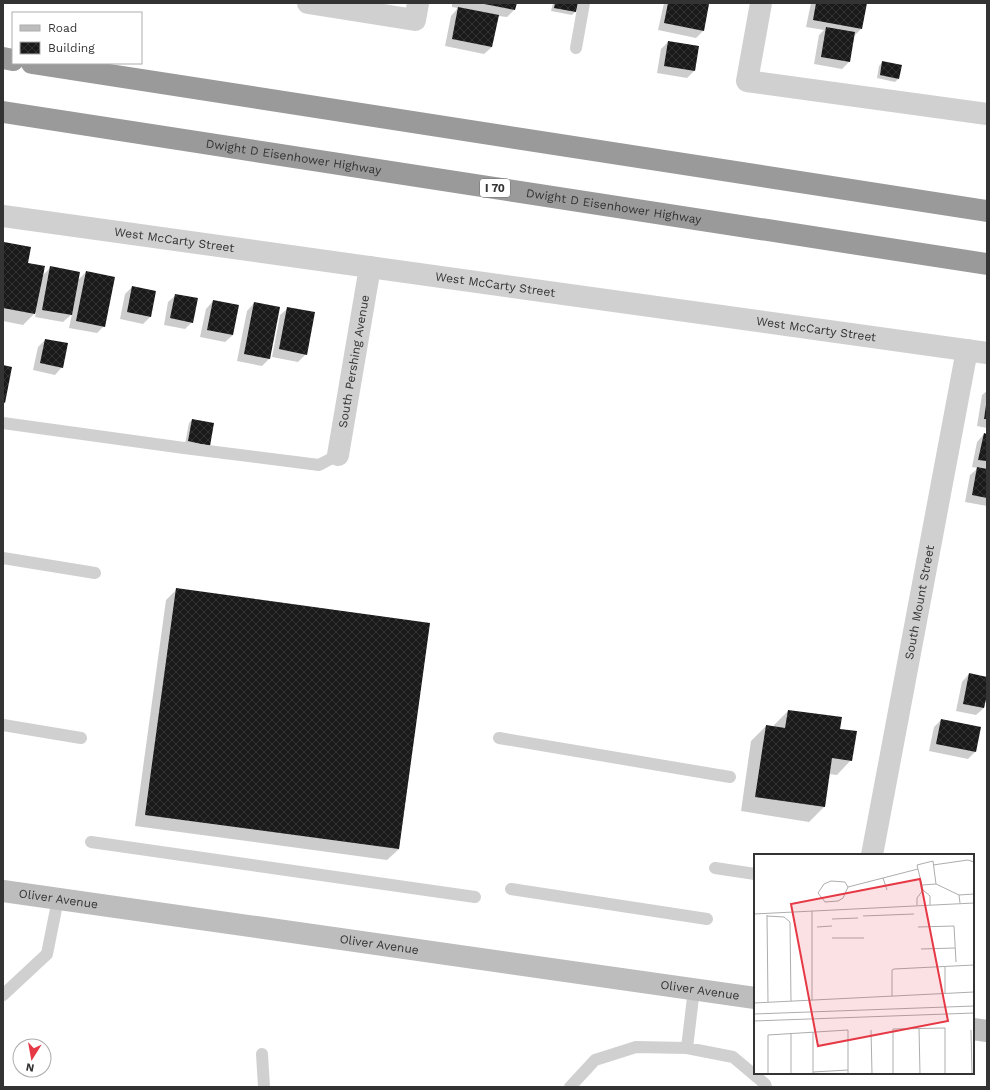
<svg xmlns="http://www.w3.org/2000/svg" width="990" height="1090" viewBox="0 0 990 1090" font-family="'Work Sans',sans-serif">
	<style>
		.shadow { fill: #0003 }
		.building { fill: url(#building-cross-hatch) }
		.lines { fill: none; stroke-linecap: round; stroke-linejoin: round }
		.lane { stroke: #d0d0d0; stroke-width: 12 }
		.street { stroke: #d0d0d0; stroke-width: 22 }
		.secondary { stroke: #bdbdbd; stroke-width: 22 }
		.highway { stroke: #9a9a9a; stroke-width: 22 }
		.labels { text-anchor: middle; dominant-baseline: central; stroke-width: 4; stroke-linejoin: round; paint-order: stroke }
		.shield { fill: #fff; stroke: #707070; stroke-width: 1 }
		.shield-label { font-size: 11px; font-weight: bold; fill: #333 }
		.street-label { font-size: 12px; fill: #333; stroke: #fff }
		.inset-road { fill: none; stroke: #adadad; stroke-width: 1 }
		.view { fill: #e63946; fill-opacity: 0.15; stroke: #e63946; stroke-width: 2 }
		.inset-edge { fill: none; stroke: #333; stroke-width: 2 }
	</style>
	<defs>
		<pattern id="building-cross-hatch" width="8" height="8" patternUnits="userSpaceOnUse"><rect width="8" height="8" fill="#1a1a1a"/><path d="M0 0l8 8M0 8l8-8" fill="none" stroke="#333"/></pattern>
	</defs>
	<rect width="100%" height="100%" fill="#fff"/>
	<path class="shadow" d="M 452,3 L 516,3 L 514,10 L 507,17 L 498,16 L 492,47 L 484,54 L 445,46 L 451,16 L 458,8 L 452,7 Z
		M 553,3 L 577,3 L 576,11 L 572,15 L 551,11 Z
		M 664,3 L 701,3 L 708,4 L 703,31 L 696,38 L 658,30 Z
		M 811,3 L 866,3 L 861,29 L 854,36 L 849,62 L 842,69 L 814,64 L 819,35 L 824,30 L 806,27 Z
		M 668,42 L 694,71 L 687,78 L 657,73 L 661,49 Z
		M 883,62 L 898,79 L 895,82 L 877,78 L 879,66 Z
		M 4,243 L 42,276 L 51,267 L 77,281 L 86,272 L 104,326 L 97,333 L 69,328 L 72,314 L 63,322 L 35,317 L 36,312 L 23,325 L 3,321 L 3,244 Z
		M 132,287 L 150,317 L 143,324 L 120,319 L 125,294 Z
		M 176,295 L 192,322 L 185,329 L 164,325 L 168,302 Z
		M 213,301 L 233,335 L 225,342 L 200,337 L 206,309 Z
		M 254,303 L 269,359 L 262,366 L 237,361 L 247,311 Z
		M 288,308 L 306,354 L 298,362 L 272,357 L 280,315 Z
		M 45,340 L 62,367 L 55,375 L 33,370 L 38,347 Z
		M 987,391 L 987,428 L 977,426 L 982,395 Z
		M 192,420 L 209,445 L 185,444 L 189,423 Z
		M 984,434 L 987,435 L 987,506 L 965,502 L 970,475 L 978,468 L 972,467 L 977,442 Z
		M 177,589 L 429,624 L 399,849 L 387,860 L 135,826 L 166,600 Z
		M 969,674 L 987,678 L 987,690 L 984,708 L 976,715 L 956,711 L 962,682 Z
		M 788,711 L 838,730 L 851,760 L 837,775 L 829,774 L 824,807 L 809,822 L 741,811 L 751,741 L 766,726 L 774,727 L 774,725 Z
		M 941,720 L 975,752 L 968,759 L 929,751 L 934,727 Z"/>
	<path class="building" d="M 479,3 L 517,3 L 515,10 Z
		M 555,3 L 578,3 L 576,12 L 554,8 Z
		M 668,3 L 709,4 L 704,31 L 664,23 Z
		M 816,3 L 867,3 L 862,29 L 813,20 Z
		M 458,7 L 499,15 L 492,47 L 452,39 Z
		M 826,27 L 855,32 L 850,62 L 821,57 Z
		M 668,41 L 699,46 L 695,71 L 664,66 Z
		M 882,61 L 902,65 L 899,79 L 880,75 Z
		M 4,242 L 31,247 L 28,263 L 45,266 L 35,314 L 3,308 Z
		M 50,266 L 80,272 L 72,315 L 42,310 Z
		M 86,271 L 115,277 L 105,327 L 76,321 Z
		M 132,286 L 156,291 L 151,317 L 127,312 Z
		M 175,294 L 198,298 L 193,323 L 170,318 Z
		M 213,300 L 239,305 L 233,335 L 207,330 Z
		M 254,302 L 280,307 L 270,359 L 244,354 Z
		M 287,307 L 315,312 L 307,355 L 279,349 Z
		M 45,339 L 68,343 L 63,368 L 40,363 Z
		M 3,365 L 12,367 L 5,403 L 3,402 Z
		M 986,405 L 987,405 L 987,419 L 984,419 Z
		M 192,419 L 214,423 L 210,446 L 188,441 Z
		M 984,433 L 987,434 L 987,461 L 978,460 Z
		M 977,467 L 987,469 L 987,498 L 972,495 Z
		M 176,588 L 430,623 L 399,849 L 145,815 Z
		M 969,673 L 987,677 L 987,695 L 984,708 L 963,704 Z
		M 788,710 L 842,717 L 840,729 L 857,731 L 852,761 L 832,758 L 825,807 L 755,797 L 766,725 L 785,728 Z
		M 941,719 L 981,727 L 976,752 L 936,744 Z"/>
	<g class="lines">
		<path class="lane" d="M 576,48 L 584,3
			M 3,423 L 184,448 L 319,465 L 338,455
			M 3,558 L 95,573
			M 3,725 L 81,738
			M 499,738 L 730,777
			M 91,842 L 475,897
			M 715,868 L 755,874
			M 511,889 L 707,919
			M 3,995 L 47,954 L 58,899
			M 687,1048 L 694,989
			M 262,1054 L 264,1087
			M 570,1087 L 595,1060 L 636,1047 L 687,1048 L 733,1057 L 765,1084 L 766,1087"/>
		<g class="street">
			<path d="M 308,3 L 415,20 L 418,3"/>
			<path d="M 761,3 L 747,81 L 987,114"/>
			<path id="s1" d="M 3,216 L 987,353"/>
			<path id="s2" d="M 338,455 L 370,267"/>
			<path id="s3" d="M 872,855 L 967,350"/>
		</g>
		<g class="secondary">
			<path id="s4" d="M 3,891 L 755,998"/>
			<path d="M 973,1029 L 987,1031"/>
		</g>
		<g class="highway">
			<path d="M 3,58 L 13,60"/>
			<path d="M 32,63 L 987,211"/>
			<path id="s5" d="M 3,112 L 987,264"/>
		</g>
	</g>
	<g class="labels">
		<rect class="shield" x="480" y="179" width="30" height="18" rx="3"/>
		<g class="shield-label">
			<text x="495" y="188">I 70</text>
		</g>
		<g class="street-label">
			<text stroke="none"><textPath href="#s5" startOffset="294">Dwight D Eisenhower Highway</textPath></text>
			<text stroke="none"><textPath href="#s5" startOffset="618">Dwight D Eisenhower Highway</textPath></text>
			<text stroke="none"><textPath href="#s1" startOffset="173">West McCarty Street</textPath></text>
			<text stroke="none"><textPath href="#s1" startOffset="497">West McCarty Street</textPath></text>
			<text stroke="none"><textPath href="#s1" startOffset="821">West McCarty Street</textPath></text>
			<text stroke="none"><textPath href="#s2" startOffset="95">South Pershing Avenue</textPath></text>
			<text stroke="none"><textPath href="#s3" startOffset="257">South Mount Street</textPath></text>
			<text stroke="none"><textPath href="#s4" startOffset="56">Oliver Avenue</textPath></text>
			<text stroke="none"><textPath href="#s4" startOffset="380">Oliver Avenue</textPath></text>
			<text stroke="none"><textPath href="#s4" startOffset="704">Oliver Avenue</textPath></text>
		</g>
	</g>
	<g transform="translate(754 854)">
		<rect width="220" height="220" fill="#fff"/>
		<path class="inset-road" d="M 179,11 L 214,6 L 220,8M 129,24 L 133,36M 182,30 L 205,41 L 206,49M 168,31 L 182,30 L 179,7 L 163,11 L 169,36 L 176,42 L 176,51M 94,33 L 89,44 L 84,47 L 71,48 L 64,39 L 70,30 L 77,27 L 91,28 L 94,33 L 164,15M 205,41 L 220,40M 163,51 L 163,44 L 169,36M 58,57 L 58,146M 0,60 L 220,49M 13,61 L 14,148M 13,62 L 30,63 L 36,68 L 37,147M 109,62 L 160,60M 78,65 L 104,64M 63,73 L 78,72M 164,73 L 200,72 L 202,108M 78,84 L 110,84M 167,95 L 201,94M 191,113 L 191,139M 138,142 L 138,116 L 140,115 L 220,111M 0,149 L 220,138M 0,160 L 220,152M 0,167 L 220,159M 165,174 L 166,220M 117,176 L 118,220M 217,176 L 218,220M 59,178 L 59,220M 59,218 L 94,216M 14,220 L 14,181 L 94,176 L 94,220M 37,220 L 37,179M 139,220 L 139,175 L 191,174 L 191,220"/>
		<path class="view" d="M 166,25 L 194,167 L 64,192 L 37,50 Z"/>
		<rect width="220" height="220" class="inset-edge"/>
	</g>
	<rect width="990" height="1090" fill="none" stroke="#333333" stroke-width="8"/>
	<rect x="12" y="12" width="130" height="52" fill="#ffffff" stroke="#adadad"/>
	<rect x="20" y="25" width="20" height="6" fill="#bdbdbd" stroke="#adadad"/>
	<text x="48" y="32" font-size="12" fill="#333333">Road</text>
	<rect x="20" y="42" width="20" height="12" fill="url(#building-cross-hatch)" stroke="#adadad"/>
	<text x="48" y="52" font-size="12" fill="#333333">Building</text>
	<g transform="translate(32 1058) rotate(191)"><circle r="19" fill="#ffffff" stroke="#adadad"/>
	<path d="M0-3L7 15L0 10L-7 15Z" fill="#e63946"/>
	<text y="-6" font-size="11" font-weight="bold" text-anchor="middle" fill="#333333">N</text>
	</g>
</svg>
